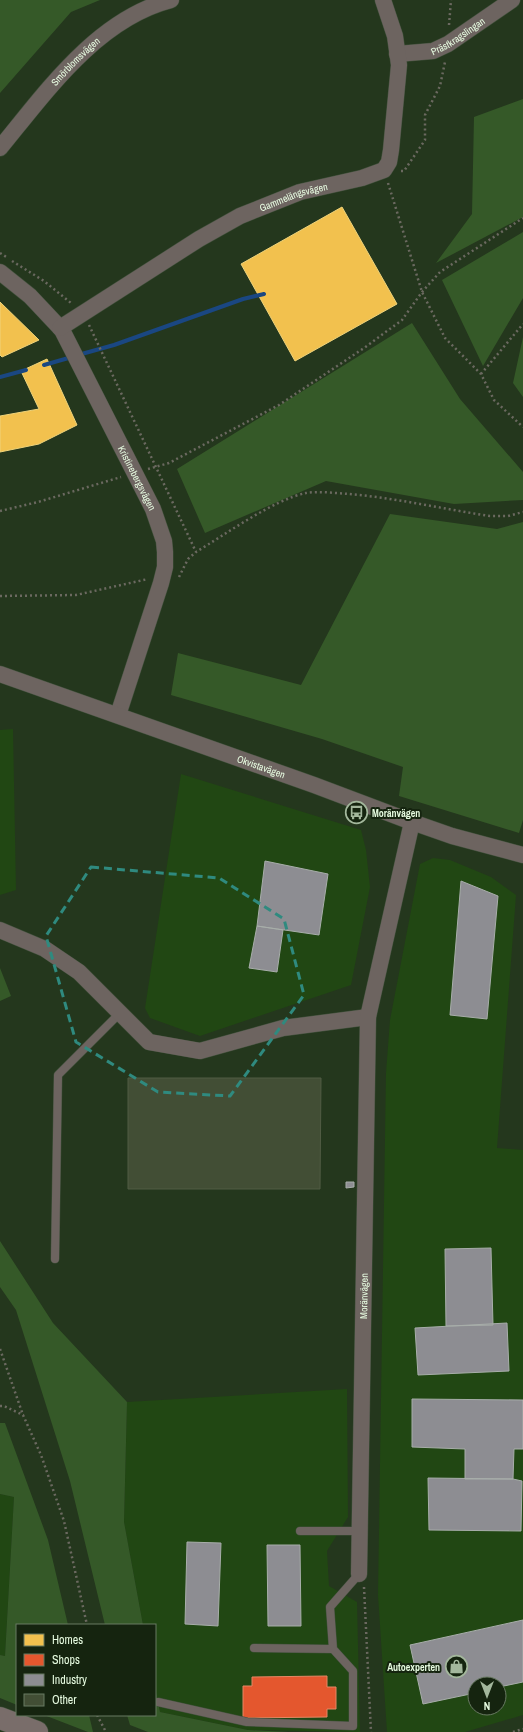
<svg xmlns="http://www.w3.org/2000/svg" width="523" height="1732" viewBox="0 0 523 1732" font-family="'Archivo Narrow',sans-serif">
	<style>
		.built { fill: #214713; fill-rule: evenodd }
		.green { fill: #355928 }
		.homes { fill: #f2c14e; stroke: #efd37a }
		.shops { fill: #e4572e; stroke: #e58864 }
		.industry { fill: #8d8d92; stroke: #a8aeaa }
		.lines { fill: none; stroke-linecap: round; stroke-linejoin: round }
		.stream { stroke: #1a4782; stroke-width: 4 }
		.building { fill: #424e35; stroke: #515c44 }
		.lane-casing { stroke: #40503b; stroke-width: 9 }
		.street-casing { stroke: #40503b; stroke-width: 17 }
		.secondary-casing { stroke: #40503b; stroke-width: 23 }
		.path { stroke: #6b6960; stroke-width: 2.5; stroke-dasharray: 2 3; stroke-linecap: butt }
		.lane { stroke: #6d6460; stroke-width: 8 }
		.street { stroke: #6d6460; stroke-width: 16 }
		.secondary { stroke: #796d6a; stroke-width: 22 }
		.marked { fill: none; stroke: #2f8a7f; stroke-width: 3; stroke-dasharray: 8 5; stroke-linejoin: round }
		.labels { text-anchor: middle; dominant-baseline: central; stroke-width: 4; stroke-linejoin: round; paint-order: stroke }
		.street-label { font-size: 10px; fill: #e7fce1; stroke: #15240f }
		.poi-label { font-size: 10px; font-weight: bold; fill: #e7fce1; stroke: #15240f; text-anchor: start }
	</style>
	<rect width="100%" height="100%" fill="#24371d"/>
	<path class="built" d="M 13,729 L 16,890 L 0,895 L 0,730 Z
		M 181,774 L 361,830 L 366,850 L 370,887 L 351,985 L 200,1036 L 150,1018 L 145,1008 Z
		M 433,858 L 450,860 L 491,877 L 516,895 L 497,1148 L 523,1150 L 523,1715 L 465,1732 L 387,1732 L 378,1595 L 386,1073 L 390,1020 L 420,864 ZM 475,1684 L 499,1684 L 499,1708 L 475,1708 Z
		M 347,1389 L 348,1517 L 327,1551 L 329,1586 L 357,1602 L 360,1732 L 248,1730 L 160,1712 L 155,1688 L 155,1625 L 143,1625 L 124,1522 L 127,1402 Z
		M 0,1494 L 14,1497 L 5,1656 L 0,1655 Z"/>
	<path class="green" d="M 0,0 L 100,0 L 71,12 L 0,93 Z
		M 523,99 L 523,217 L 436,263 L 472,214 L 474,117 Z
		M 523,232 L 523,298 L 483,366 L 442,280 Z
		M 412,323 L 460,399 L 523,472 L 523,500 L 454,504 L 326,481 L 205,533 L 177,469 Z
		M 523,337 L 523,397 L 513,383 Z
		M 390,514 L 497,529 L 523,522 L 523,820 L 519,833 L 399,796 L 403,767 L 322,739 L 171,695 L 178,653 L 301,685 Z
		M 0,968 L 11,996 L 0,1001 Z
		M 0,1241 L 53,1323 L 127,1402 L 124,1522 L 143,1625 L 105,1625 L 70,1481 L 16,1310 L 0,1287 Z
		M 0,1423 L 5,1423 L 48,1540 L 68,1625 L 17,1625 L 17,1705 L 0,1698 L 0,1655 L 5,1656 L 14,1497 L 0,1494 Z
		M 155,1688 L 160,1712 L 248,1730 L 289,1732 L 148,1732 L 130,1725 L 127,1715 L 155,1715 Z
		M 44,1715 L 89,1715 L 93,1732 L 88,1732 Z"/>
	<path class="homes" d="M 342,207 L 397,304 L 295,361 L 241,264 Z
		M 0,302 L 39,340 L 2,357 L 0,355 Z
		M 47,359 L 77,425 L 39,444 L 0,452 L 0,416 L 39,409 L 21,371 Z"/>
	<path class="shops" d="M 327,1676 L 327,1687 L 336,1687 L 336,1709 L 327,1709 L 327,1717 L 243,1718 L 243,1686 L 252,1686 L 252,1677 Z"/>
	<path class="industry" d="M 265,861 L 328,874 L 319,935 L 257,926 Z
		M 461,881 L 498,896 L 487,1019 L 450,1015 Z
		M 257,926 L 283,930 L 277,972 L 249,968 Z
		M 346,1182 L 354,1182 L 354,1187 L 346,1188 Z
		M 491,1248 L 493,1325 L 446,1326 L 445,1249 Z
		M 507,1323 L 509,1371 L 418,1375 L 415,1328 Z
		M 412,1399 L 523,1400 L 523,1449 L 514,1449 L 513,1479 L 465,1479 L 465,1449 L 412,1447 Z
		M 428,1478 L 513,1479 L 522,1481 L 521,1531 L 429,1530 Z
		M 187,1542 L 221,1543 L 218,1626 L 185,1624 Z
		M 267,1545 L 300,1545 L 301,1626 L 268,1626 Z
		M 523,1620 L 523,1682 L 499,1687 L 499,1684 L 475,1684 L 475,1693 L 423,1704 L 410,1645 Z"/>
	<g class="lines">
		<path class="stream" d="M 78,355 L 114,345 L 243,299 L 264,294
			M 44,365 L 72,357
			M 0,377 L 26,370"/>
	</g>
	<path class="building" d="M 128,1078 L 321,1078 L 320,1189 L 128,1189 Z"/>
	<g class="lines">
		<defs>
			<path id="lane" d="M 55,1259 L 58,1075 L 120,1013
				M 300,1531 L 359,1531
				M 254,1648 L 333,1649
				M 158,1702 L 247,1722 L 353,1726 L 353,1671 L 333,1649 L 330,1607 L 359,1574"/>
			<g id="street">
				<path id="s1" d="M 397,54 L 433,51 L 448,44 L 512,0"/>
				<path id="s2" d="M 0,148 C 46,92 97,19 171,0"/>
				<path id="s3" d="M 0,272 L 30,296 L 62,330 L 153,509 L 164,541 L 165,552 L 165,567 L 161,583 L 118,715"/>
				<path id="s4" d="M 60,328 L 199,239 L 240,216 L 300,192 L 362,178 L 384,170 L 389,162 L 391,150 L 399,65 L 395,36 L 383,0"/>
				<path id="s5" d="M 0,674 L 314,785 L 412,822 L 452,836 L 523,855"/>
				<path d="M 0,930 L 45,949 L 79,972 L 149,1042 L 200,1051 L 283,1028 L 368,1017"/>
				<path id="s6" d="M 359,1574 L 368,1017 L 412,822"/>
			</g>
			<path id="secondary" d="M 0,1718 L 37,1732"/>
		</defs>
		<use href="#lane" class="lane-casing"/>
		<use href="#street" class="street-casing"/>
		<use href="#secondary" class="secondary-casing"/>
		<path class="path" d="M 449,25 L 451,0
			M 401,171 L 404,171 L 425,140 L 425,115 L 440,86 L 445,62
			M 388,183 L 422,292 L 445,338 L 481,374 L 494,400 L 523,427
			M 0,253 L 8,258
			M 12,261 L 44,281 L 71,303
			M 89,325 L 196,552
			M 481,374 L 523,324
			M 148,469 L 169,463 L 279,405 L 364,348 L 402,320 L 422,292 L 440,272 L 523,218
			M 0,511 L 38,502 L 121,477
			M 179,577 L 188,559 L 196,552 C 226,534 273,500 306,493 C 319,491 335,493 349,494 C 396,498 443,509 490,516 L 508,516 L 523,512
			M 0,596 L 76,595 L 148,579
			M 0,1349 L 23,1415
			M 0,1406 L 4,1406 L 23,1415 L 41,1455 L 64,1521 L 87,1625
			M 364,1587 L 371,1732
			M 97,1715 L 106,1732
			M 513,1732 L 523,1729"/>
		<use href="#lane" class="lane"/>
		<use href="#street" class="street"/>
		<use href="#secondary" class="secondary"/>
	</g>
	<path class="marked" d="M 91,867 L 219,878 L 284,919 L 304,995 L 230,1096 L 158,1092 L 76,1042 L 46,936 Z"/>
	<defs>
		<symbol id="bus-ring" viewBox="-11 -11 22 22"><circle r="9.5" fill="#15240f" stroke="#a3b79c" stroke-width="1.5"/><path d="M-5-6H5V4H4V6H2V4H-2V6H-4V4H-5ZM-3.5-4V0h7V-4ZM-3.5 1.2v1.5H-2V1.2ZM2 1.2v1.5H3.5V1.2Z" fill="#a3b79c"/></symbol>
		<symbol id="shop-ring" viewBox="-11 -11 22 22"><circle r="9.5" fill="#15240f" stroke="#a3b79c" stroke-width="1.5"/><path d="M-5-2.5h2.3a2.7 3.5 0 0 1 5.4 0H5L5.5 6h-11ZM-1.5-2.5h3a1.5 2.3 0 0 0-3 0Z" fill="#a3b79c"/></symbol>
	</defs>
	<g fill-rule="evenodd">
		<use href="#bus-ring" x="344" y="800" width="25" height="25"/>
		<use href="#shop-ring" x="444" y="1654" width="25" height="25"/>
	</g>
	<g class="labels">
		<g class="street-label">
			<text stroke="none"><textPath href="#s1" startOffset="65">Prästkragslingan</textPath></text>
			<text stroke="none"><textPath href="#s2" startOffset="115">Smörblomsvägen</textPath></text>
			<text stroke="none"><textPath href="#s4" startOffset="269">Gammelängsvägen</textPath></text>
			<text stroke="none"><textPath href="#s3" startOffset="251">Kristinebergsvägen</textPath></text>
			<text stroke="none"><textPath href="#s5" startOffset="277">Okvistavägen</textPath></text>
			<text stroke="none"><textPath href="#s6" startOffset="278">Moränvägen</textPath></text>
		</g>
		<g class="poi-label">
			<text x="372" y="813">Moränvägen</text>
			<text x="440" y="1667" text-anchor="end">Autoexperten</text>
		</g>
	</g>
	<rect x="16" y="1624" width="140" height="92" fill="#15240f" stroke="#697a63"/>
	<rect x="24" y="1634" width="20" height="12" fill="#f2c14e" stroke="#697a63"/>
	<text x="52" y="1644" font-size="12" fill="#e7fce1">Homes</text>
	<rect x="24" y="1654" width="20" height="12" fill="#e4572e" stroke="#697a63"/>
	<text x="52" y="1664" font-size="12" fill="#e7fce1">Shops</text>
	<rect x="24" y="1674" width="20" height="12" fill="#8d8d92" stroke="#697a63"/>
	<text x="52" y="1684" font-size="12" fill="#e7fce1">Industry</text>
	<rect x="24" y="1694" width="20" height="12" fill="#424e35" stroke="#697a63"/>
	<text x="52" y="1704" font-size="12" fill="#e7fce1">Other</text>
	<g transform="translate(487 1696) rotate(180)"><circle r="19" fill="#15240f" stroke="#697a63"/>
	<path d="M0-3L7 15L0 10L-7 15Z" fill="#a3b79c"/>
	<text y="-6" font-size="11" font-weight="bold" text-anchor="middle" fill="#e7fce1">N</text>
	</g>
</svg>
